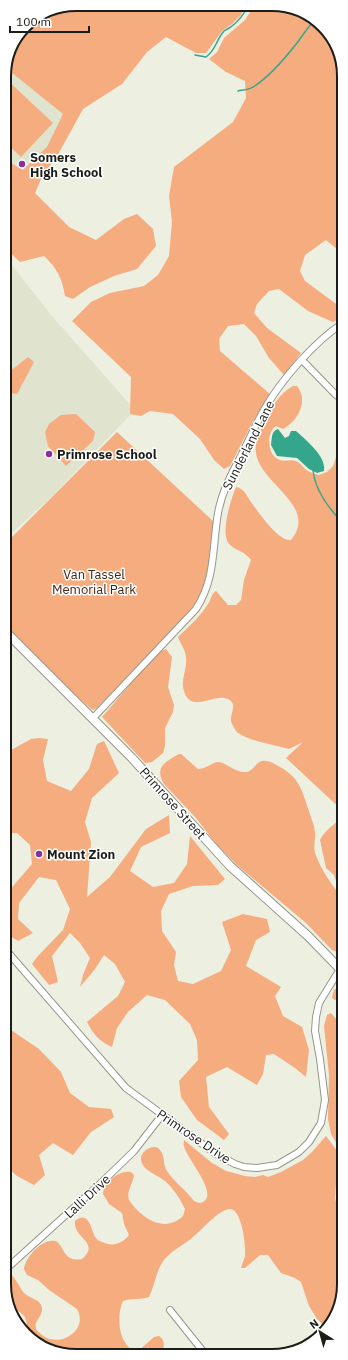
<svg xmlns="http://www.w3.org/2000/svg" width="348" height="1360" font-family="'IBM Plex Sans',sans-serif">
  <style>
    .built { fill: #e0e3ce }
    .green { fill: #f5ac7f }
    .water { fill: #34a68b }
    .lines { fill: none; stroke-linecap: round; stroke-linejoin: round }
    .stream { stroke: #34a68b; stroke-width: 1.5 }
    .minor-casing { stroke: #95978a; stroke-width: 8 }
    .major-casing { stroke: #95978a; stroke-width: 10 }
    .minor { stroke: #fff; stroke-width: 6 }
    .major { stroke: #fff; stroke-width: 8 }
    .poi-dot { fill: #8a309c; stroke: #fff; stroke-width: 1.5 }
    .labels { text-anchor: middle; stroke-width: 3; stroke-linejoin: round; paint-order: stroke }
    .poi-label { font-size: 13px; font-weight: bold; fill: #1c1d18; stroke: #fff; text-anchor: start }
    .street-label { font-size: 13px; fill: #1c1d18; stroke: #fff }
    .park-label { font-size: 13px; fill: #442612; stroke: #fff }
    .rim { fill: none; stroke: #1c1d18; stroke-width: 2 }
  </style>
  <rect width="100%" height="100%" fill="#edefe1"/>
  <g class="built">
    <path d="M10,59L76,121L4,206V72Z"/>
    <path d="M4,255L51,315L135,410L50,498L4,540Z"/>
  </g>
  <g class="green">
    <path d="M76,4L245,6L241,15L232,24L222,31L206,53H196L166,37L147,52L122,84L83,109L55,160L44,172L35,193L69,227L96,240L124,219L137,214L153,229L156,246L137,269L114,276L90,287L73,299L65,296C62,278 57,268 44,256L20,262L4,247V159L23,170L47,147L63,114L6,68L25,25L49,9Z"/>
    <path d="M254,6H290L326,28L343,67V210L337,218L340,231L343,235V254L326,240L305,255L300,271L305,281L343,309L342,317L333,322L308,311L279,289L269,291L257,304L254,313L267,328L301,353L284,375L269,358L256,336L244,324L228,326L219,339L220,351L270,394L252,423L230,466L224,469L214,460L200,439L173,414L150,411L141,416L130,414L131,377L72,321L91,302L110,293L144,286L158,275L169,256L172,222L169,196L174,167L233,122L246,98L245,81L226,72L209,59L217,52L224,38L245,20Z"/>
    <path d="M4,77L53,123L21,157L4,141Z"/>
    <path d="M28,357L34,362L17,394L8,393L4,392V376Z"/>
    <path d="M293,386H297C309,401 298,421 283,429L276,426C265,433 268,457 280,460C285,462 291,459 296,461C301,463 303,468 308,471C311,473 316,474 319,475L327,472L333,466L344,434C344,440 345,448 344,454C341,466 337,481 344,493V812L286,758L303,742L289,749C278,746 245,740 237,732C235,730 232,724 231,721C230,713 238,704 228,699C215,693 195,711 186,696C178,682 188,670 186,657C186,651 180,643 178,637C188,627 200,617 208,604C211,600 211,594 216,591L228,605H236L241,600L244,580L251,560C245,551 236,551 229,544C220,533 231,499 236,487C245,488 248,499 253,505C260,514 279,542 291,540C319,506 260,484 256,453C254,442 261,430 265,421C271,407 280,393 293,386Z"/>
    <path d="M76,414L95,432L93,441L66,466L48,446L45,432L49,424L61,415Z"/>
    <path d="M117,432L214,522L208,579L199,598L187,614L97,708L93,710L90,708L66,686L4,625V545Z"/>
    <path d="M166,649L172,657L168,687L174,705L173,712L165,728V746L163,753L152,762L145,763L102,717L158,652Z"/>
    <path d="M39,738L48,739L43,760L47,781L71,791L89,769L97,744L104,741L119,773L92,798L85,822L91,842L87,897L110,877L146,829L169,815L170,833L141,847L130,871L153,887L174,883L187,864L190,836L225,879L218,885L193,886L169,894L161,911L162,931L176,952L174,965L178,981L193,984L221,971L231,950L222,922L243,914L267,919L270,932L256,940L246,966L281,987L275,996L283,1016L302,1027L309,1050L306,1077L295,1068L274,1054L266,1055L263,1074L257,1085L227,1067L206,1077L209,1107L229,1134L224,1140L197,1120L181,1097L179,1081L198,1060L197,1040L190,1024L165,1000L147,995L128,1012L117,1028L112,1047C98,1040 94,1035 87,1022L118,996L125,982L115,964L104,955L95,969L80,987L83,975L90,958L80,943L70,933L52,956L58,982L49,985L32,964L37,957L63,930L70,909L56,880L39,877L19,903L18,919L33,933L18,941L5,933L4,894L7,893L32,864L30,845L17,833H4V754L31,739Z"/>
    <path d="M179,754H181L198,769C206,769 213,762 218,762C225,762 236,773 246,772C255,771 256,759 266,761C271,761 276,765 280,767C300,778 302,791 309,811C311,818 314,824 315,832C316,838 313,846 315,853C321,870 332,886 344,899L343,907L344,949L337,952L332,950L306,923L237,865L217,845L196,818L164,784C154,767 165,762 179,754Z"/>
    <path d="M344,818V890L338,887L334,875L326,868L320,840C323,833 336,821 344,818Z"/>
    <path d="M344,985V1001L338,999L334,1000L332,997L334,990L340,986Z"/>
    <path d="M331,1013L344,1028V1156L331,1134L328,1119L329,1075L324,1026L327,1015Z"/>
    <path d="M5,1026L39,1049L61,1072L70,1093L89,1107L111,1109L114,1117L91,1132L73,1155L53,1143L39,1155L45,1175L34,1185L17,1176L9,1169L5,1173V1156L11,1141L5,1129Z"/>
    <path d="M326,1136L338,1152L340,1159L341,1174L336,1184L335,1198L337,1206L344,1218V1288L341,1291L327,1328L317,1319L309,1306L301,1282L295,1278L281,1273L268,1255H260L245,1268H241C242,1264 244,1260 245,1256C246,1246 242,1209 230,1209C219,1209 202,1230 193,1237C184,1245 172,1250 164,1260C156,1270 155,1285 149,1297C141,1300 132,1298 123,1301C116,1316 118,1346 137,1352L154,1337L159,1336C166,1340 164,1348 161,1355H62L34,1339L29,1332L25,1317L20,1312L11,1308L5,1293V1279L12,1275C17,1281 20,1288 24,1293C30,1299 41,1299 42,1308C43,1319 27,1324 42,1335C60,1349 89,1330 77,1309L49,1290L38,1280L27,1275L24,1269C25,1258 42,1238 55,1241C64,1243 62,1263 82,1259C101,1242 73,1239 75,1221C90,1209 91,1232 96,1238C97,1240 100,1241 102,1242C112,1247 122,1244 129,1235L124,1224L122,1213L109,1204L103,1194C104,1182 119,1170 131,1172L134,1175C133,1184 126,1191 129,1200C141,1218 164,1234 183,1216L185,1209C180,1199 174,1189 165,1181C158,1175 141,1170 141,1159C140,1152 152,1144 158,1148C166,1154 162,1164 167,1171C174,1182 186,1190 194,1201C197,1202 199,1204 203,1202C219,1193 186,1158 184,1146C183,1144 184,1142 184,1140L212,1163L226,1171L245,1176L255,1177L263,1175L268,1177L281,1172L303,1160L312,1152Z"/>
  </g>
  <path class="water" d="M278,429L285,438L289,436L291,431H296C306,440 327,457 324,471L317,473L309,469L297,458L277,456L271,445C272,439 271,431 278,429Z"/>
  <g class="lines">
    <g class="stream">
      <path d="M195,55L206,57C216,50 216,40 224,31C227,29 230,28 232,26C240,20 244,14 248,6"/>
      <path d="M238,91C243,90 249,90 253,87C268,78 286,57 297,43C303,35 307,28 314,21"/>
      <path d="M313,470C315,491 329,509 344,524"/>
    </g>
    <g class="minor-casing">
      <g id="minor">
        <path d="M302,360L335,394L343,400"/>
        <path d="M93,718L196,609C216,578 212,548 218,513C222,491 232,473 242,454C249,439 256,424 264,410C281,380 314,342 343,323"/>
        <path d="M5,949L126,1088L216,1154L235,1164L244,1167L257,1168L277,1165L299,1152L309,1142L321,1123L325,1100L320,1059L315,1031L316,1017L319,1003L340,969"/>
        <path d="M5,1270L100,1184L134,1151L162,1115"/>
        <path d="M170,1310L206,1355"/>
      </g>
    </g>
    <g class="major-casing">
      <path id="major" d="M4,630L132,758L230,866L308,936L344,973"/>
    </g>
    <use href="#minor" class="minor"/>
    <use href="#major" class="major"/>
  </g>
  <g class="poi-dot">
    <circle cx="22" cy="164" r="4"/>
    <circle cx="49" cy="454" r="4"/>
    <circle cx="39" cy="854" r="4"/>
  </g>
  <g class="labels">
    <g class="poi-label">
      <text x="30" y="162">Somers<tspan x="30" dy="15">High School</tspan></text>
      <text x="57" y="459">Primrose School</text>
      <text x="47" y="859">Mount Zion</text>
    </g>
    <g class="street-label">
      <text transform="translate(248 445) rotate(-63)" y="5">Sunderland Lane</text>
      <text transform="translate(173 803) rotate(48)" y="5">Primrose Street</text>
      <text transform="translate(194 1136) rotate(34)" y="5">Primrose Drive</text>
      <text transform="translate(87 1196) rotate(-43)" y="5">Lalli Drive</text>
    </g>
    <g class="park-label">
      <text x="94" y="579">Van Tassel<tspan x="94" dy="15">Memorial Park</tspan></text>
    </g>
  </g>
  <path d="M0 0H348V1360H0ZM76 11H272A65 65 0 0 1 337 76V1284A65 65 0 0 1 272 1349H76A65 65 0 0 1 11 1284V76A65 65 0 0 1 76 11Z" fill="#fff" fill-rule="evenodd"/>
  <path class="rim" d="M76 11H272A65 65 0 0 1 337 76V1284A65 65 0 0 1 272 1349H76A65 65 0 0 1 11 1284V76A65 65 0 0 1 76 11Z"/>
  <g transform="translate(320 1332) rotate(323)" stroke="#ffffff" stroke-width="3" paint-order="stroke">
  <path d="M0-3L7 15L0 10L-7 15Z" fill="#1c1d18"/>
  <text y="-6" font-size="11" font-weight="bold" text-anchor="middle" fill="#1c1d18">N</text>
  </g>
  <path d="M10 26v6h79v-6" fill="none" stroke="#1c1d18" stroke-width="2"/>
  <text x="16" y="26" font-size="12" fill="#1c1d18" stroke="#ffffff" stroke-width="3" paint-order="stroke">100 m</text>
</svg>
